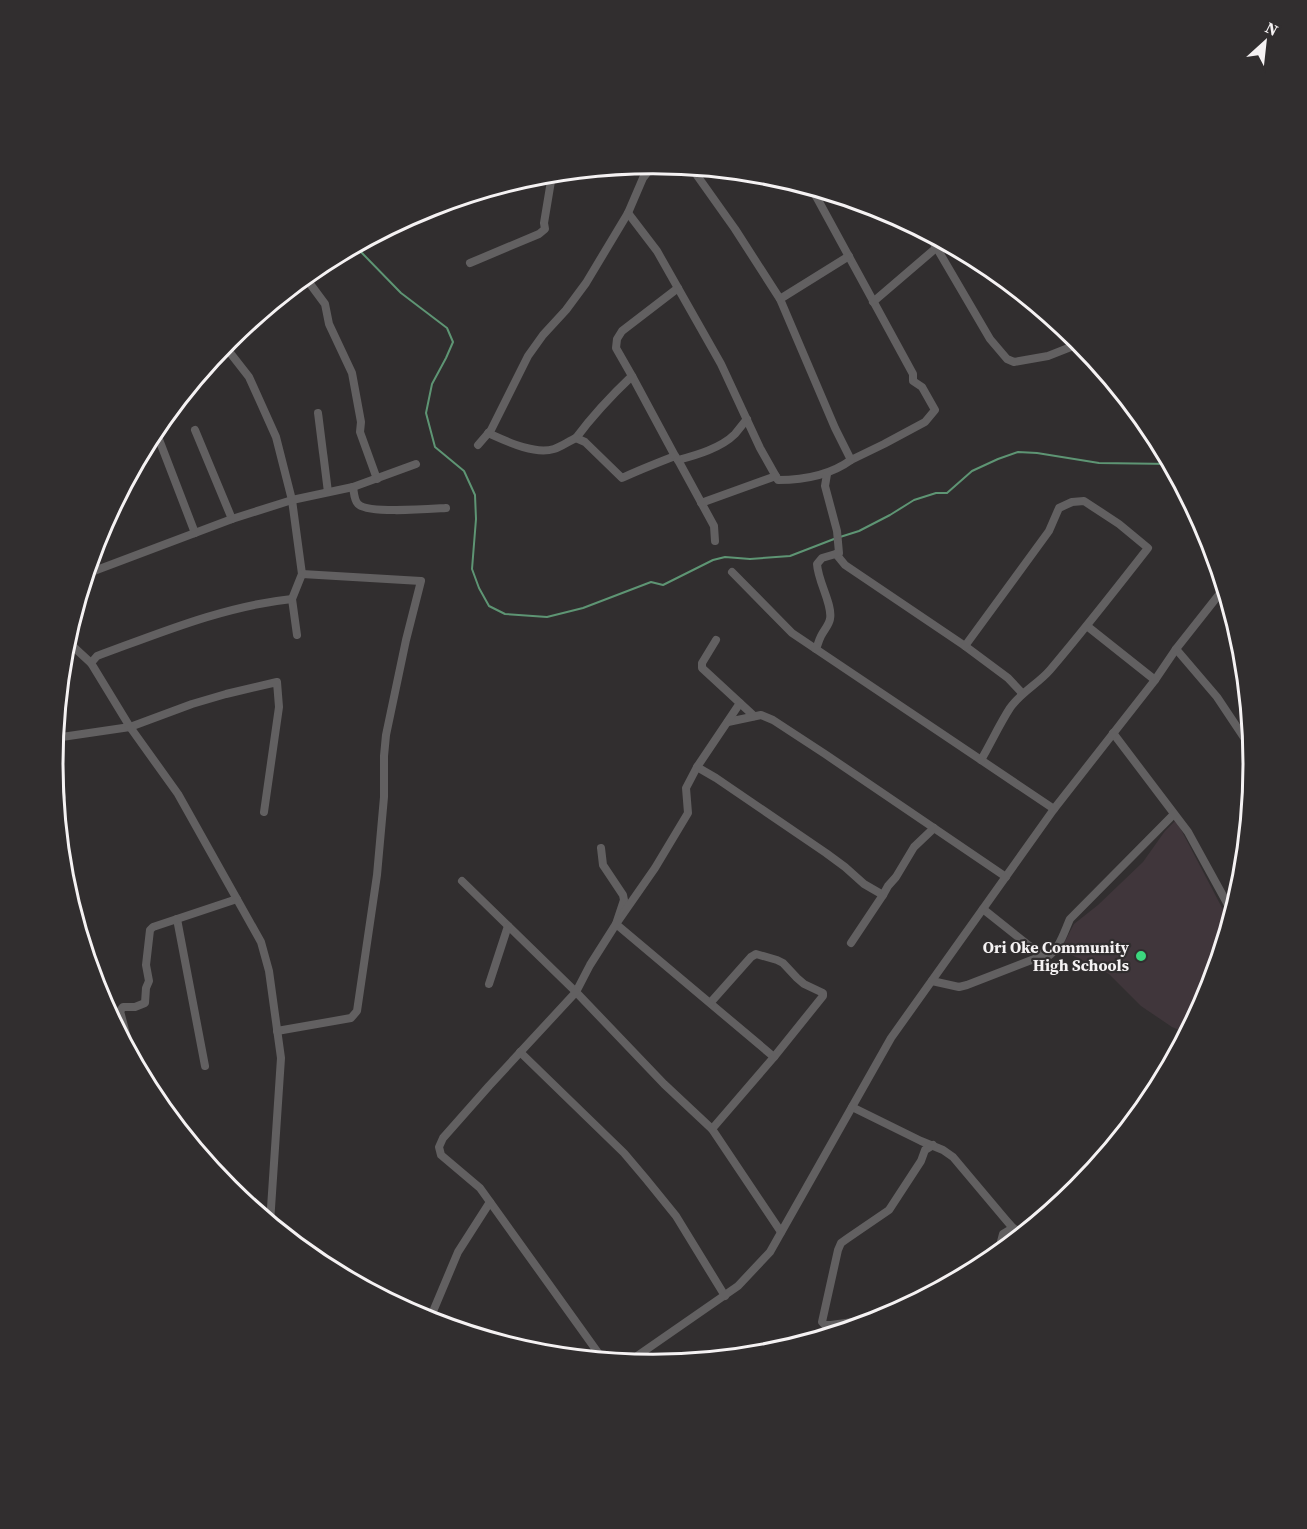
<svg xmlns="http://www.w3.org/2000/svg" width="1307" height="1529" font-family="'Source Serif 4',serif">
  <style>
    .built { fill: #40363b }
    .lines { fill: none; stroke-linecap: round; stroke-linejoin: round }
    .stream { stroke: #5e9574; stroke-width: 2 }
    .minor { stroke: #626061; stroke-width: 8 }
    .poi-dot { fill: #3cd77e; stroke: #312e2f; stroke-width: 2 }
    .labels { text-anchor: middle; stroke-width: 4.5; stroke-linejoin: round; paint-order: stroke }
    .poi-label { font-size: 16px; font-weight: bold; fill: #f5f2f3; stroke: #312e2f; text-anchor: end }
    .rim { fill: none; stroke: #f5f2f3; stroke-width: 3 }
  </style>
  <rect width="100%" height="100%" fill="#312e2f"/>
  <path class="built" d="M1176,820L1230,923L1209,995L1188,1034L1172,1027L1141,1006L1109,974L1066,952L1063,945L1074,924L1098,905L1143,862L1165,831Z"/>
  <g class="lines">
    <g class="stream">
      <path d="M352,247L361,252L401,293L447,328L453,342L446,358L432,384L426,413L435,447L464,471L475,495L476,519L472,569L479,588L489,606L505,614L547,617L583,608L651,582L663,585L713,560L725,557L750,559L790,556L834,539"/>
      <path d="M840,537L859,531L890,515L914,500L936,493H947L972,471L998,459L1018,452L1037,453L1099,463L1171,464"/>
    </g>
    <g class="minor">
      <path d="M811,187L913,374V381L922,387L935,410L925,422L884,444L851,460"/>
      <path d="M628,213L657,251L721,364L760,448L778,480C804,480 829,476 851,460L835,428L780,299L735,229L691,167"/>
      <path d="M928,233L990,339L1007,359L1014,362L1048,356L1081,343"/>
      <path d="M470,263L539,234L545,229L544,223L551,181L550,174"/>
      <path d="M305,277L325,304L329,324L352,373L361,422L360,432L377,479"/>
      <path d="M780,299L849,256"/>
      <path d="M873,302L936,248"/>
      <path d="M224,345L249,377L276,437L292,500L302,574L292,599L297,635"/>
      <path d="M632,376C612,395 593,415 576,438L585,442L622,478C639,470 657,463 675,456L678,460C697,455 721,448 735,434C739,429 743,424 747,419"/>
      <path d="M1137,410L1146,427"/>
      <path d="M318,413L328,492"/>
      <path d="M155,429L195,533"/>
      <path d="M195,430L232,519"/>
      <path d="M488,433C506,441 534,455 554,449C561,447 569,441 576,438"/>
      <path d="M478,445L491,430L528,356L543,335L566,310L586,283L628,213L643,178L654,164"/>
      <path d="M675,456L632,376L616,348L617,339L622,331L678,288"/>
      <path d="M678,460L714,526L715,541"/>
      <path d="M353,487C354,492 354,500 358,504C368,514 429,509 446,508"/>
      <path d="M701,503L776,476"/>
      <path d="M836,554L845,565L965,646L1008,678L1022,693"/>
      <path d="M732,572L792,633L1054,809"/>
      <path d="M86,574L232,519L292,500L353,487L416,464"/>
      <path d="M1087,626L1155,680"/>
      <path d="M66,640L91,663"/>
      <path d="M716,640L702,663V668L754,716"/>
      <path d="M965,646L1049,531L1059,508L1072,502L1084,501L1119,524L1148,548C1116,589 1084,630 1050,670C1038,684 1021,692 1010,708C999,725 991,743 981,760"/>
      <path d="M816,649C818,644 819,640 821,636C824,630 829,625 830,619C833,605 818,582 817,564L822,558L839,553L837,531L825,486L827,474"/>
      <path d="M1176,649L1217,697L1253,751"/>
      <path d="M728,722L761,715L773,720L825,754L1006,877"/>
      <path d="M1113,733L1188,832L1227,903L1232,917"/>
      <path d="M55,738L130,727L192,704L226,694L277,682L279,707L264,812"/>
      <path d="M697,767L716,778L826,853L845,867L864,884L883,895"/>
      <path d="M56,803L61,800L62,797L57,738"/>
      <path d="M601,848L603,865L623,895L624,900L616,924L774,1057"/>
      <path d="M462,881L576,992L664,1084L712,1129L781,1232"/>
      <path d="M983,909L1042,956L1047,957C1059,950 1064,932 1070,919L1174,814"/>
      <path d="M177,919L205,1066"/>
      <path d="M851,943L883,895L888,886L896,877L914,847L934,828"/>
      <path d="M932,981L959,987L967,985L1042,956"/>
      <path d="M489,984L508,926"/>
      <path d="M711,1002L751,957L756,954L777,960L783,963L797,978L804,984L823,993V996L774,1057L712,1129"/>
      <path d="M277,1031L351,1018L357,1011L377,875L384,797V756L386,735L406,640L421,581L302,574"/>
      <path d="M520,1052L624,1153L646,1179L676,1216L725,1296"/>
      <path d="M132,1057L120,1011L123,1007H135L145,1003L146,988L149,981L146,965L150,930L153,927L237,899"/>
      <path d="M852,1107L921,1141L943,1150L953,1157L1006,1220L1013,1228L1024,1234"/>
      <path d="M270,1223L281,1058L269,971L261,942L178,794L130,727L91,663L97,656C160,633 224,606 292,599"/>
      <path d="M997,1257L1003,1234L1013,1228"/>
      <path d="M889,1317L831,1325H825L822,1322L838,1250L841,1243L848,1238L889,1210L921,1161L925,1150L933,1145"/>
      <path d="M429,1321L458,1252L490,1202"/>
      <path d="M604,1361L480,1188L441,1155L439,1147L443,1138L489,1086L576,992L590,965L616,924L655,868L688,813L686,788L697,767L740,703"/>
      <path d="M627,1363L738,1286L770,1252L891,1038L1054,809L1155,680L1176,649L1225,587"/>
    </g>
  </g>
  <circle class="poi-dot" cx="1141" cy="956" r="6"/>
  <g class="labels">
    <g class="poi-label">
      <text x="1129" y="953">Ori Oke Community<tspan x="1129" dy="18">High Schools</tspan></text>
    </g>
  </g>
  <path d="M0 0H1307V1529H0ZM63 764a590 590 0 1 1 1180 0a590 590 0 1 1-1180 0Z" fill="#312e2f" fill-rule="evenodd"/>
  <path class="rim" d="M63 764a590 590 0 1 1 1180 0a590 590 0 1 1-1180 0Z"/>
  <g transform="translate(1265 42) rotate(27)" stroke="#312e2f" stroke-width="4.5" paint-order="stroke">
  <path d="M0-4.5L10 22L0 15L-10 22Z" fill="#f5f2f3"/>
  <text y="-9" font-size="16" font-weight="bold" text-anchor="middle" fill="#f5f2f3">N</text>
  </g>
</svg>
